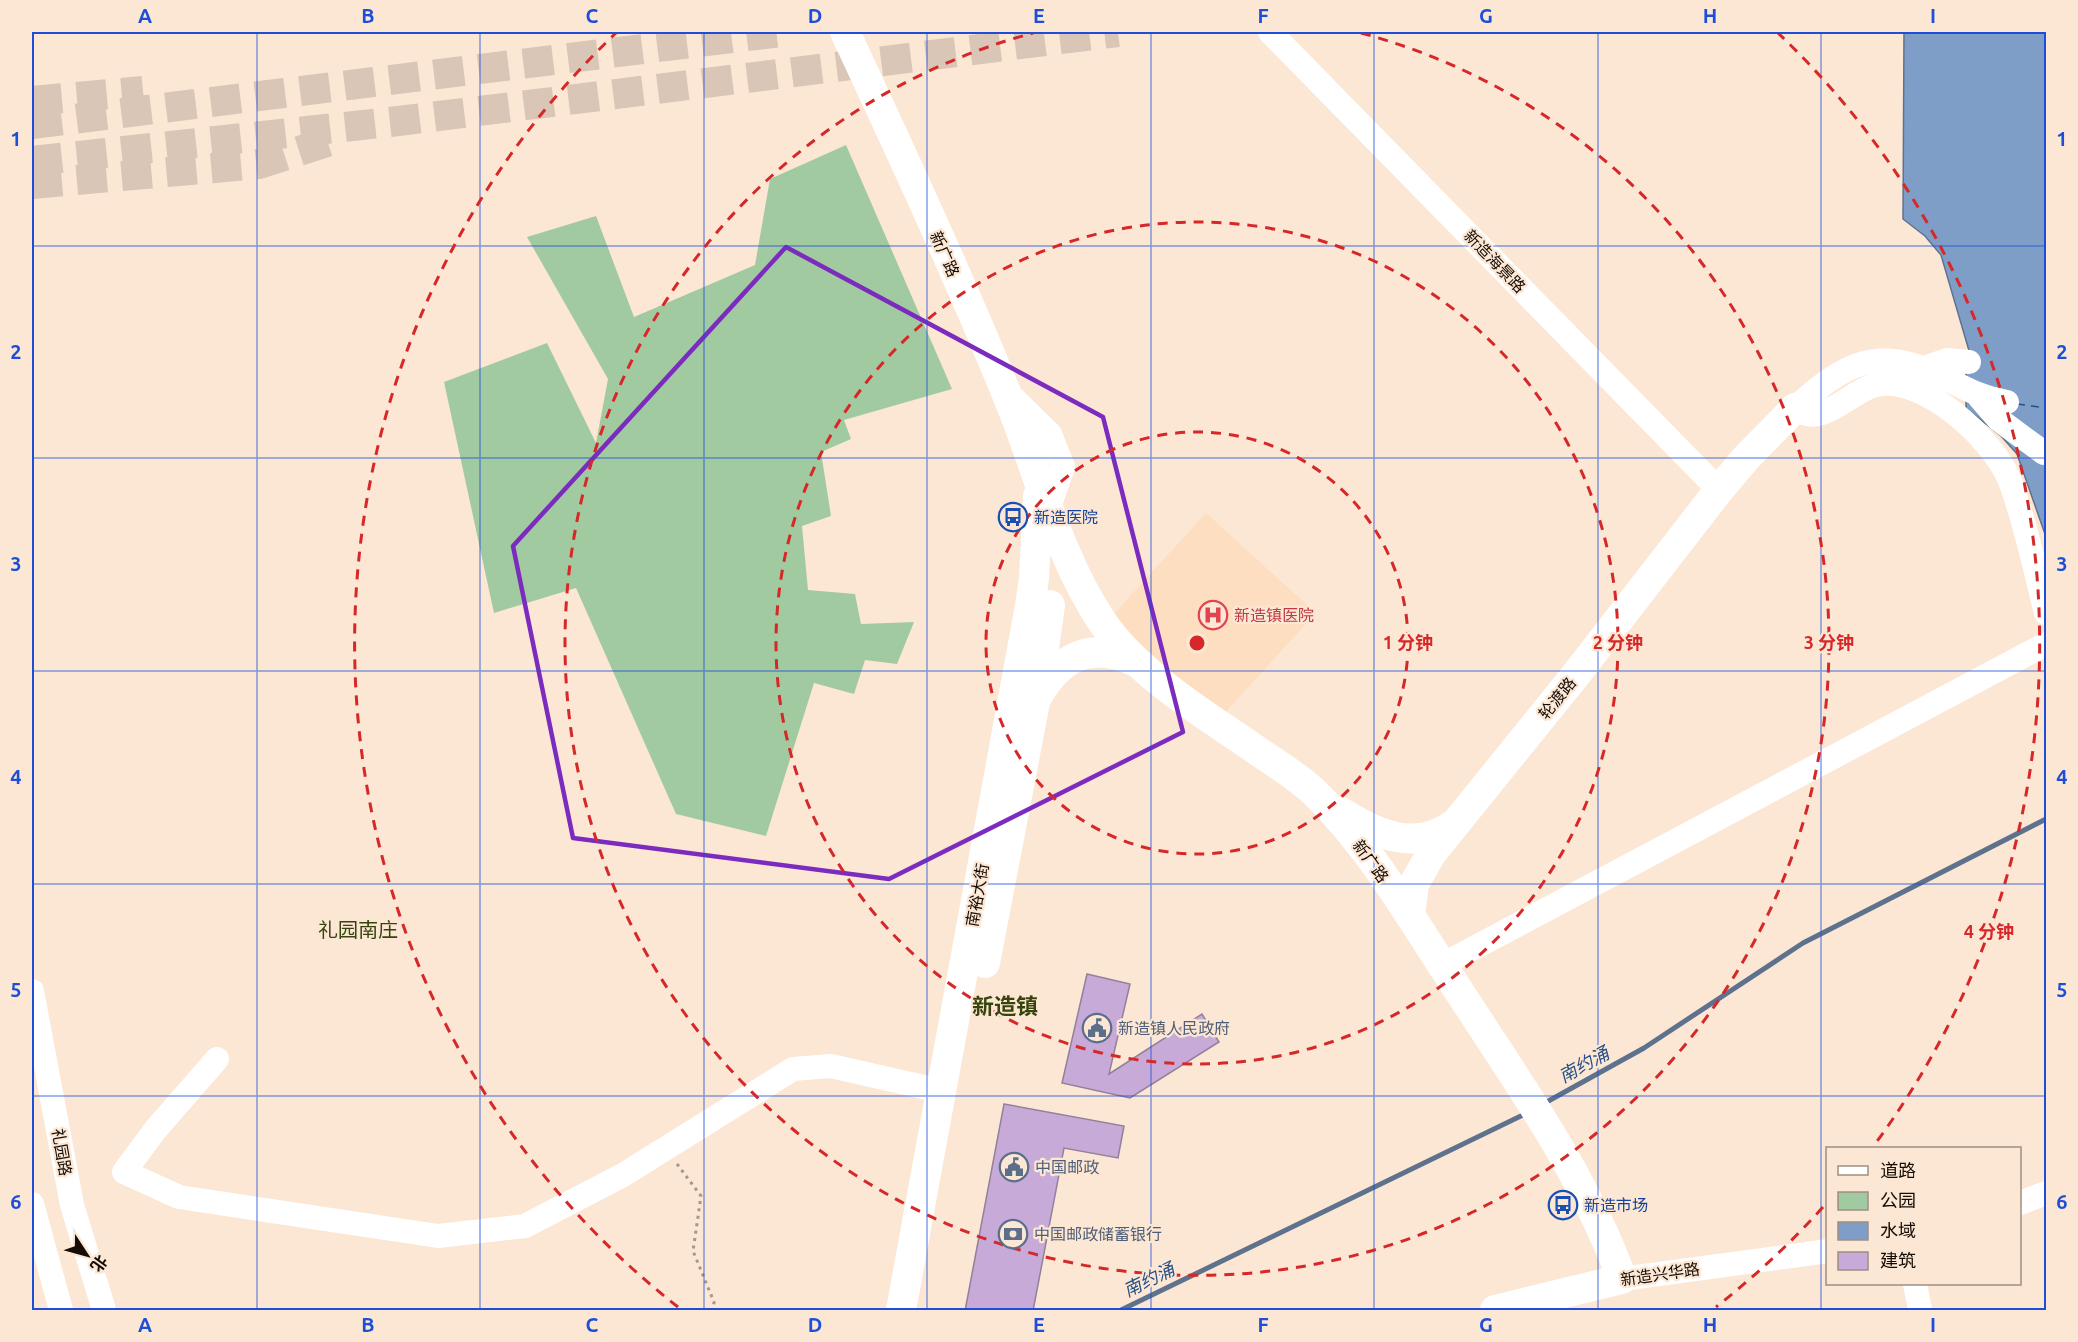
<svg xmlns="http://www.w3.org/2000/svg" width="2078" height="1342" font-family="Ubuntu,'Noto Sans SC',sans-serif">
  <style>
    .built { fill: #fddec1 }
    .green { fill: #a2caa1 }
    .water { fill: #7e9ec8; stroke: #5e728e; stroke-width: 1.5 }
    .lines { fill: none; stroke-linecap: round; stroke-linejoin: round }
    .stream { stroke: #5e728e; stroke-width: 5 }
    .ferry { stroke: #255086; stroke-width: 1.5; stroke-dasharray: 8 6; stroke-linecap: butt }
    .building { fill: #c7aad8; stroke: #91819a; stroke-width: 1.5 }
    .major-tunnel { stroke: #d9c6b6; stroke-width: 30; stroke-dasharray: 30 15; stroke-linecap: butt }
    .path { stroke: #a79789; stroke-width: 3; stroke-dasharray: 3 4.5; stroke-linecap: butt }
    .minor { stroke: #fff; stroke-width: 24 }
    .major { stroke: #fff; stroke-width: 30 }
    .marked { fill: none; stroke: #7b2cbf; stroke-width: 4.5; stroke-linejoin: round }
    .grid { fill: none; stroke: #1d4ed8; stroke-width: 1.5; stroke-opacity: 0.55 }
    .ring { fill: none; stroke: #d62828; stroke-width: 3; stroke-dasharray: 10 8 }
    .labels { text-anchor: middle; stroke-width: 4.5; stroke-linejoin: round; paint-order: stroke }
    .street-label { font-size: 16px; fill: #140c05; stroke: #fce7d5 }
    .transit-label { font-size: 16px; fill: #164399; stroke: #fce7d5; text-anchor: start }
    .health-label { font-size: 16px; fill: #be3a42; stroke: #fce7d5; text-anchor: start }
    .service-label { font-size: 16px; fill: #4e5e75; stroke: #fce7d5; text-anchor: start }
    .water-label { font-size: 18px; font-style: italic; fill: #255086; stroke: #fce7d5 }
    .quarter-label { font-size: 20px; fill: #37450d; stroke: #fce7d5 }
    .district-label { font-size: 22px; font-weight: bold; fill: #37450d; stroke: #fce7d5 }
    .centre { fill: #d62828; stroke: #fce7d5; stroke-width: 3 }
    .ring-label { font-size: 18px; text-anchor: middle; font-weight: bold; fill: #d62828; stroke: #fce7d5; stroke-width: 4.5; stroke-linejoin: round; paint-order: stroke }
    .neatline { fill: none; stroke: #1d4ed8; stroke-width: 2 }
    .grid-label { font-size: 20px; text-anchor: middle; font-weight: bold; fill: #1d4ed8 }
  </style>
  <rect width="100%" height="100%" fill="#fce7d5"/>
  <path class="built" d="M1206,513L1316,613L1221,717L1111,617Z"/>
  <path class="green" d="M846,145L952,389L844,420L851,439L821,452L831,516L802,526L808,590L855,594L861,624L914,622L897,664L865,660L854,694L814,683L766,836L676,814L576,588L494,613L444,382L547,343L596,443L608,379L527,237L596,216L634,317L755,265L770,179Z"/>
  <path class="water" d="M1904,32H2046V537L2017,454L2001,436L1966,408V372L1970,354L1941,255L1925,236L1903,219Z"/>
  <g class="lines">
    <g class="stream">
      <path d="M1543,1104L1644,1048L1803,943L2046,819"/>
      <path d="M1121,1310L1527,1113"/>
    </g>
    <path class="ferry" d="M2017,404L2046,408"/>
  </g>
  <g class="building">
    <path d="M1087,974L1130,984L1109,1074L1202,1014L1219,1042L1130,1098L1062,1083Z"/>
    <path d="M1004,1104L1124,1126L1118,1158L1064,1148L1033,1311H965Z"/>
  </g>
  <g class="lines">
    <g class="major-tunnel">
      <path d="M32,101L143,91"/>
      <path d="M32,124L781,32"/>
      <path d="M32,161L390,122L1118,32"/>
      <path d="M32,184L259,164L330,141"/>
    </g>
    <path class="path" d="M677,1164L701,1196L693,1251L714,1302L713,1310"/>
    <g class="minor">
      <path d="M1270,32L1719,490"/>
      <path d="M1924,368L1947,360L1969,362"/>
      <path d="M1007,392L1050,434L1063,467L1049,507"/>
      <path d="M1979,397L1998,419L2044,453"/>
      <path d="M2007,402C1976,396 1967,389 1939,375C1876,344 1843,365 1795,408C1819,429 1848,394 1872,386C1920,370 1994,440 2010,481C2026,524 2035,570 2046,613"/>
      <path d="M1442,965L2046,644"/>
      <path d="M32,991L72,1205L104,1310"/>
      <path d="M217,1059L156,1129L124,1172L179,1197L438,1236L525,1226L623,1175L793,1069L831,1066L941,1091"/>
      <path d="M2020,1203L2046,1193"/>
      <path d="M32,1204L61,1310"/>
      <path d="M1622,1279L1828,1251"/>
      <path d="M1915,1284L1920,1310"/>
    </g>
    <g class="major">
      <path d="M845,32C902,154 959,277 1010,402C1040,476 1058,557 1103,623C1141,678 1211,718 1265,756C1282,767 1299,778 1314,792C1369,845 1409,915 1451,979C1513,1075 1583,1171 1622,1279L1495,1310"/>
      <path d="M1037,697C1061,655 1092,641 1136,662"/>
      <path d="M1341,812C1377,835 1416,852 1454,824"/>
      <path d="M1410,916L1414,884L1431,854L1578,672L1719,490L1746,458L1795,408"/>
      <path d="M985,963L1040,676L1050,605"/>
      <path d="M901,1310L1030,606L1034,578L1038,496"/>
    </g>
  </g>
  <path class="marked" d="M786,247L1103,417L1183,732L889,879L573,838L513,546Z"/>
  <path class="grid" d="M257,32V1310M480,32V1310M704,32V1310M927,32V1310M1151,32V1310M1374,32V1310M1598,32V1310M1821,32V1310M32,246H2046M32,458H2046M32,671H2046M32,884H2046M32,1096H2046"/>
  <g class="ring">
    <circle cx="1197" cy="643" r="211"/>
    <circle cx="1197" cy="643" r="421"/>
    <path d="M1361 33A632 632 0 1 1 1033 33"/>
    <path d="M1823 1207A843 843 0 0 1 1716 1307M678 1307A843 843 0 0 1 617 32M1777 32A843 843 0 0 1 1875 1144"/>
  </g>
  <defs>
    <g id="bus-ring" transform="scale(1.5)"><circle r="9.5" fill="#fce7d5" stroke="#1a4fb4" stroke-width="1.5"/><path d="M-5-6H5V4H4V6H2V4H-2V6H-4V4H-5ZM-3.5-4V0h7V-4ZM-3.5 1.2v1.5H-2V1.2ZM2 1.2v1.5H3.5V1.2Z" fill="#1a4fb4"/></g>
    <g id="hospital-ring" transform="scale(1.5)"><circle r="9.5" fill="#fce7d5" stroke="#e0444e" stroke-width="1.5"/><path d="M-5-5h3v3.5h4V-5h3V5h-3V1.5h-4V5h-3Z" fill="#e0444e"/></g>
    <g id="civic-ring" transform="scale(1.5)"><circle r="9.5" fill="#fce7d5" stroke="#5c6f8a" stroke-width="1.5"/><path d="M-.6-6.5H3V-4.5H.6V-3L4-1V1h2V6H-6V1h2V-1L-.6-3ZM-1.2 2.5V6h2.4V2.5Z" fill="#5c6f8a"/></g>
    <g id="bank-ring" transform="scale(1.5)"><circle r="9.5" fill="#fce7d5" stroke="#5c6f8a" stroke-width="1.5"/><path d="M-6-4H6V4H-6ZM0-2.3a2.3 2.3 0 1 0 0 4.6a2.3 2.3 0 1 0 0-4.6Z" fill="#5c6f8a"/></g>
  </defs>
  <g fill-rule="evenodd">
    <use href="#bus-ring" x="1013" y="517"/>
    <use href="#hospital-ring" x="1213" y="615"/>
    <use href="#civic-ring" x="1097" y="1028"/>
    <use href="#civic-ring" x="1014" y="1167"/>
    <use href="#bus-ring" x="1563" y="1205"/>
    <use href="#bank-ring" x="1013" y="1234"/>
  </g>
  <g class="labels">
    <g class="street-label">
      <text transform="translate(945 254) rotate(66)" y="6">新广路</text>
      <text transform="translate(1495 261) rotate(46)" y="6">新造海景路</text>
      <text transform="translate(1557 698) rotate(-51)" y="6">轮渡路</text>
      <text transform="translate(1371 861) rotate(54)" y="6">新广路</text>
      <text transform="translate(977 895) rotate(-80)" y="6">南裕大街</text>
      <text transform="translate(62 1152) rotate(80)" y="6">礼园路</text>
      <text transform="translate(1660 1274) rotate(-8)" y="6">新造兴华路</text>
    </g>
    <g class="transit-label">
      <text x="1034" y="523">新造医院</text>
      <text x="1584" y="1211">新造市场</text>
    </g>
    <g class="health-label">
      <text x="1234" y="621">新造镇医院</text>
    </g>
    <g class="service-label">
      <text x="1118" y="1034">新造镇人民政府</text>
      <text x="1035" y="1173">中国邮政</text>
      <text x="1034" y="1240">中国邮政储蓄银行</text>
    </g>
    <g class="water-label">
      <text transform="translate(1584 1065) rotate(-29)" y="6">南约涌</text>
      <text transform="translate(1149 1280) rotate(-26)" y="6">南约涌</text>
    </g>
    <g class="quarter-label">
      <text x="358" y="937">礼园南庄</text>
    </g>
    <g class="district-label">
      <text x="1005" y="1014">新造镇</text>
    </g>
  </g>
  <circle cx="1197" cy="643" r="9" class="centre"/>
  <g class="ring-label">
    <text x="1408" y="649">1 分钟</text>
    <text x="1618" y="649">2 分钟</text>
    <text x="1829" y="649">3 分钟</text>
    <text x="1989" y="938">4 分钟</text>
  </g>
  <rect width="2078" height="1342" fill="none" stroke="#fce7d5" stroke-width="66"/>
  <rect x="1826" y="1147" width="195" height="138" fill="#fce7d5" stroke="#9f8f82" stroke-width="1.5"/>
  <rect x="1838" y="1166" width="30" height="9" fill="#ffffff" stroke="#9f8f82" stroke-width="1.5"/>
  <text x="1880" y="1177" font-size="18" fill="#140c05">道路</text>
  <rect x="1838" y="1192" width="30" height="18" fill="#a2caa1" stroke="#9f8f82" stroke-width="1.5"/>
  <text x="1880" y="1207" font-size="18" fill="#140c05">公园</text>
  <rect x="1838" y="1222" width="30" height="18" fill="#7e9ec8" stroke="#9f8f82" stroke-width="1.5"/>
  <text x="1880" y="1237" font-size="18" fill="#140c05">水域</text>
  <rect x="1838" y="1252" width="30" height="18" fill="#c7aad8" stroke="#9f8f82" stroke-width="1.5"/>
  <text x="1880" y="1267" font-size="18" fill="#140c05">建筑</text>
  <g transform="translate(87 1255) rotate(126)" stroke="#fce7d5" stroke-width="4.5" paint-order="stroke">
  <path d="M0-4.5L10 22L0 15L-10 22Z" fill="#140c05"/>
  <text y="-9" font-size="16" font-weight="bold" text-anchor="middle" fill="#140c05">北</text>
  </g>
  <rect x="33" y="33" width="2012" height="1276" class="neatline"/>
  <g class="grid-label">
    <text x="145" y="23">A</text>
    <text x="368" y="23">B</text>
    <text x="592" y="23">C</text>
    <text x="815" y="23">D</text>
    <text x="1039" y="23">E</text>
    <text x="1263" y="23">F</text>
    <text x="1486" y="23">G</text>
    <text x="1710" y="23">H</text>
    <text x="1933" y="23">I</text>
    <text x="16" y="146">1</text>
    <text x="2062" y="146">1</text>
    <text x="16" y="359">2</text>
    <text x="2062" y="359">2</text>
    <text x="16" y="571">3</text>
    <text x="2062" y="571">3</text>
    <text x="16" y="784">4</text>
    <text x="2062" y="784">4</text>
    <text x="16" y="997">5</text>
    <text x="2062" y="997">5</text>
    <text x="16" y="1209">6</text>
    <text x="2062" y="1209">6</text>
    <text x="145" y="1332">A</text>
    <text x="368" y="1332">B</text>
    <text x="592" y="1332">C</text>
    <text x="815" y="1332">D</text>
    <text x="1039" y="1332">E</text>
    <text x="1263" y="1332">F</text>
    <text x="1486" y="1332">G</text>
    <text x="1710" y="1332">H</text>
    <text x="1933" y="1332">I</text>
  </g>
</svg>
